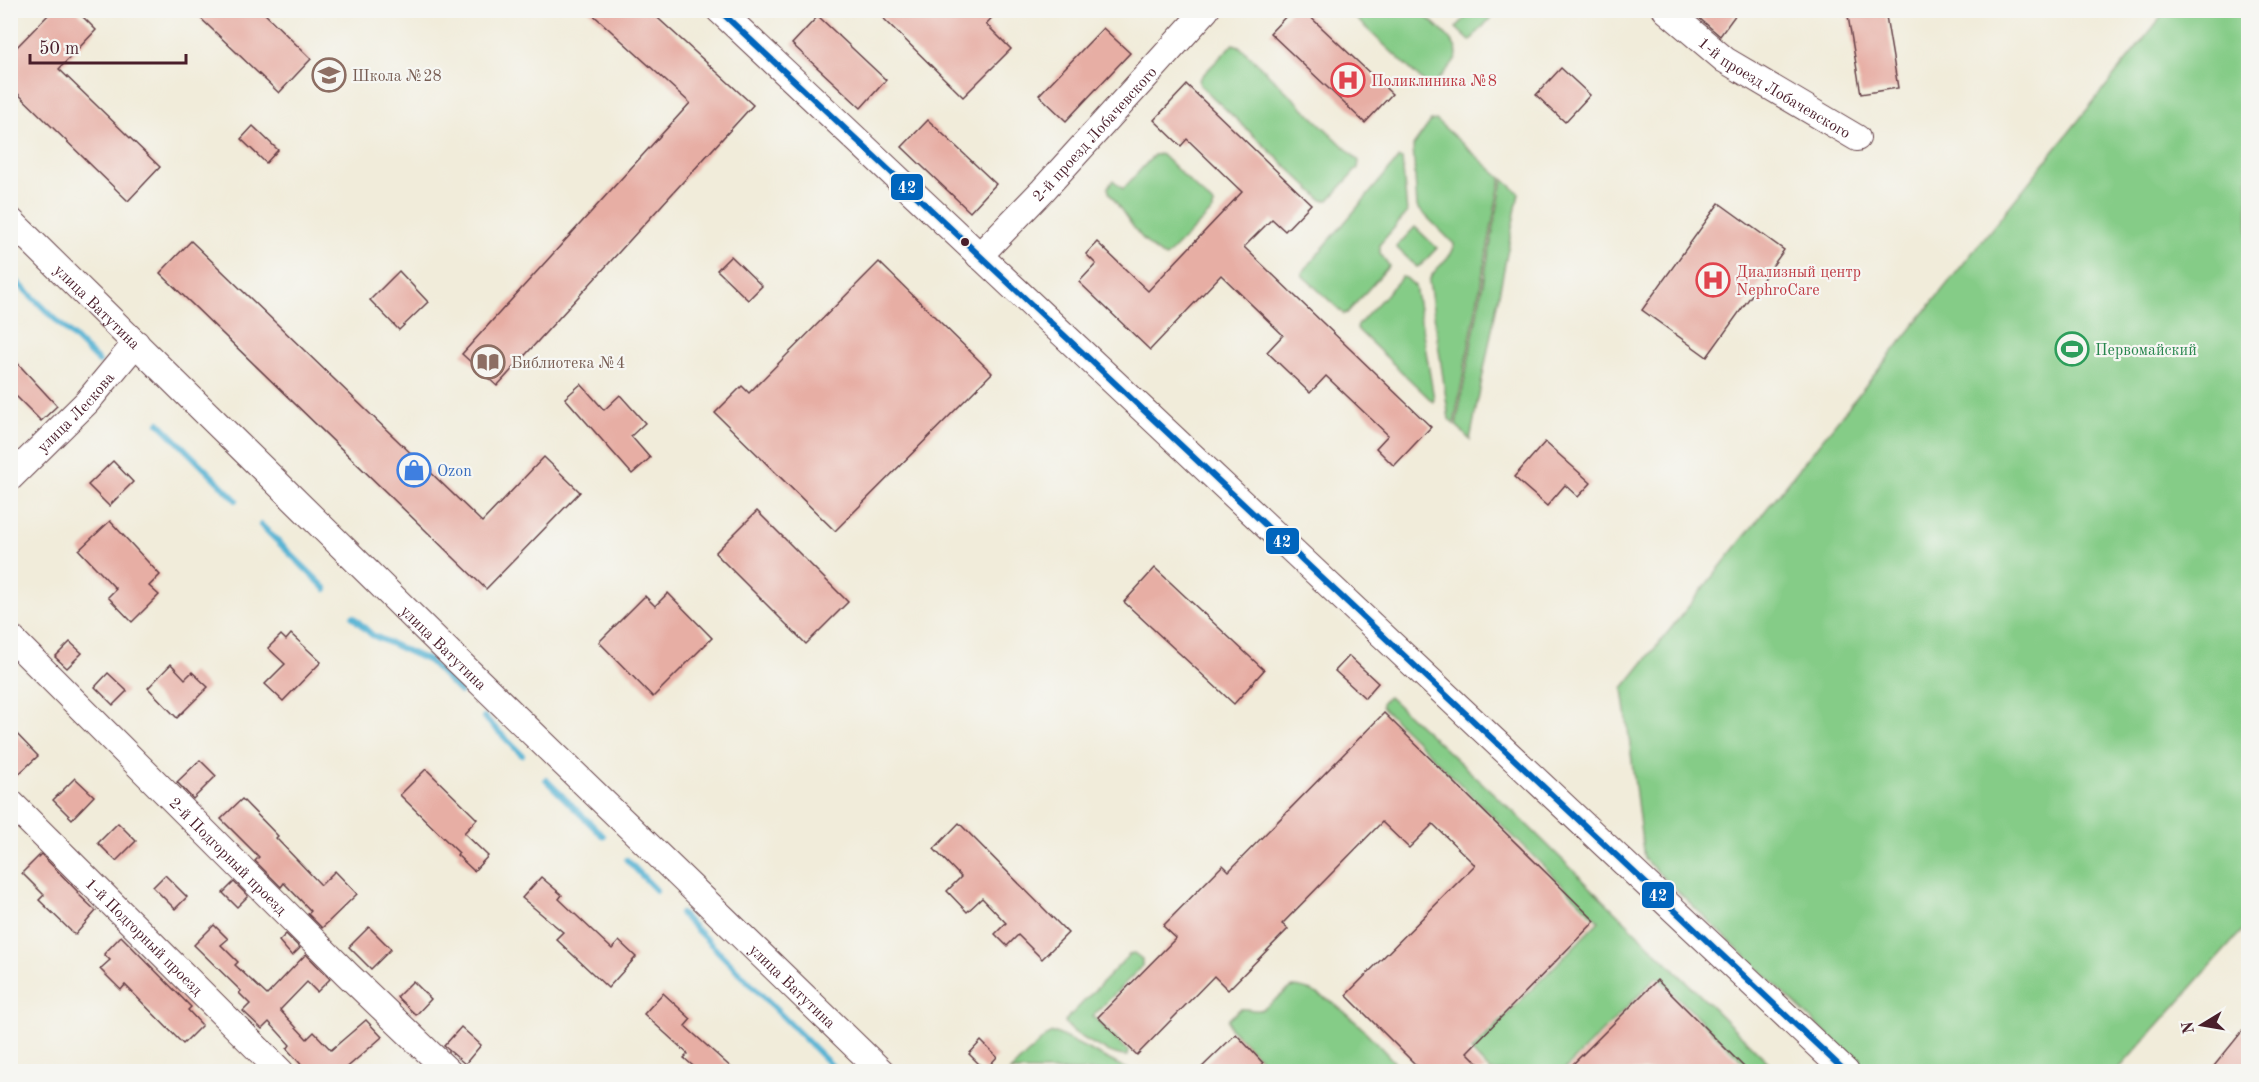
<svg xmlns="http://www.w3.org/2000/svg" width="2259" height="1082" font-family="'Old Standard TT',serif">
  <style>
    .green { fill: #85cc87; stroke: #687659; stroke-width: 1.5 }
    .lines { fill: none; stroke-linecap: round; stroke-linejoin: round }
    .stream { stroke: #55b2d3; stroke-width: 6 }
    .building { fill: #e7aea4 }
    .minor-casing { stroke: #633e45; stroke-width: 28 }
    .minor { stroke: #fff; stroke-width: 26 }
    .bus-1-casing { stroke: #f6f6f2; stroke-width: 10 }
    .bus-1 { stroke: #0065bd; stroke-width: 6 }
    .bus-dot { fill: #4a1f2b; stroke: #f6f6f2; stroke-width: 2 }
    .labels { text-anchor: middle; stroke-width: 4.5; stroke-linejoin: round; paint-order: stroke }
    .education-label { font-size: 16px; fill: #785e54; stroke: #f6f6f2; text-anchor: start }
    .health-label { font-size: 16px; fill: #be3a42; stroke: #f6f6f2; text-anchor: start }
    .street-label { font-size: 16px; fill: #4a1f2b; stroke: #f6f6f2 }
    .leisure-label { font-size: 16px; fill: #27864d; stroke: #f6f6f2; text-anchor: start }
    .shop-label { font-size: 16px; fill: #366cbe; stroke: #f6f6f2; text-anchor: start }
    .line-badge { stroke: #f6f6f2; stroke-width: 2 }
    .badge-label { font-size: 16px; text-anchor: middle; font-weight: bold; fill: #fff }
  </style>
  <rect width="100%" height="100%" fill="#f6f6f2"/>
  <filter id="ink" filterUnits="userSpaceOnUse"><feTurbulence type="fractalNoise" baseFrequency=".0167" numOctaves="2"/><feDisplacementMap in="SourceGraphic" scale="12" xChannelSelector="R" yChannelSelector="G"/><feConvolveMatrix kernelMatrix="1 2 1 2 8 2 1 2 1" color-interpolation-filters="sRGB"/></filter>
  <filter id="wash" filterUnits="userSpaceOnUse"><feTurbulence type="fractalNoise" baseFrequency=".008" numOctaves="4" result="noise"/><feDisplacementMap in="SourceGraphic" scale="24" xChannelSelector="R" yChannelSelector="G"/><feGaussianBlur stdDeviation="1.35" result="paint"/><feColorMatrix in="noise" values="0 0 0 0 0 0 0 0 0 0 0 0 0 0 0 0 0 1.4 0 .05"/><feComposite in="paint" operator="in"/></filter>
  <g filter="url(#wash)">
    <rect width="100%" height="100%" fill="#f1ecda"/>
    <g class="green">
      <path d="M2167,10L2248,11V924L2117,1071H1865L1644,859L1623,688Z"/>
      <path d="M1348,11H1419C1429,20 1463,44 1456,58C1451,67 1441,76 1434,84L1427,85Z"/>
      <path d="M1471,11H1497L1470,41L1456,28Z"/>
      <path d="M1233,44L1239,46L1359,161L1358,168L1329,200H1322L1200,85L1199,80L1201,77Z"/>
      <path d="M1436,120L1501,178L1454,424L1449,419L1429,281C1433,267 1454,259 1454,244L1417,207L1413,146L1431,121Z"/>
      <path d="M1161,154L1213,204V210L1166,257C1145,249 1122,211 1109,192L1108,187L1113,180L1123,189L1154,155Z"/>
      <path d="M1399,158L1402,159L1407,213L1380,244V253L1389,266L1347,313L1344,314L1303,276L1302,273Z"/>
      <path d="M1503,179L1519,193L1470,440L1456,425Z"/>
      <path d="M1415,227L1437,248L1421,265L1417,267L1396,247Z"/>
      <path d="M1402,277L1406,278L1415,286L1434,399L1433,402L1357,329L1358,325Z"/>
      <path d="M1389,697L1519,817L1769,1063L1770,1067L1766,1071H1752L1657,977L1563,1071H1490L1471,1051L1599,921L1382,707V702Z"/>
      <path d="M1134,953L1142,959V966L1093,1016L1128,1051L1127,1056C1114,1057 1068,1033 1065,1021L1129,955Z"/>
      <path d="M1293,987C1334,989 1376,1044 1403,1071H1269L1271,1069L1230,1028L1228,1020L1240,1009C1247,1008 1253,1011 1260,1010C1267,1009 1283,992 1293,987Z"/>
      <path d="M1052,1033H1056L1131,1071H1010L1046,1036Z"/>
    </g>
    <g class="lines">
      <g class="stream">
        <path d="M10,275L99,362"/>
        <path d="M159,423L236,500"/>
        <path d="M261,525L326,589"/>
        <path d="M353,617L372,635L429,661L460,692"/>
        <path d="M484,717L522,755"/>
        <path d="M546,780L603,836"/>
        <path d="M627,860L656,890"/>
        <path d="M681,914L832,1066"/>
      </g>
    </g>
    <g id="blocks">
      <g class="building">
        <path d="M53,10H76L96,30L59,69L160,167L128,201L10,86V54Z"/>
        <path d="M192,10H261L311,59L279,93Z"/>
        <path d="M588,10H649L753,105L497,386L462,354L690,103Z"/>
        <path d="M875,10H999L986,24L1011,49L963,97Z"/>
        <path d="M1292,10H1303L1392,94L1365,123L1270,33Z"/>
        <path d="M1690,10H1739L1720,36Z"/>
        <path d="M1847,10H1885L1898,88L1861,94Z"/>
        <path d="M818,16L886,80L861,108L792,44Z"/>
        <path d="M1103,28L1130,53L1066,121L1039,95Z"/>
        <path d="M1561,68L1590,95L1565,122L1536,95Z"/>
        <path d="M1187,85L1311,204L1285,231L1272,219L1244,247L1431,427L1394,466L1376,448L1388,435L1326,376L1310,393L1267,352L1283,335L1221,275L1150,350L1079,282L1096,264L1086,254L1097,242L1148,291L1242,192L1187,139L1181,146L1154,120Z"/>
        <path d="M928,120L996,184L970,212L902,147Z"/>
        <path d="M253,126L278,150L266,163L241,139Z"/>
        <path d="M1719,203L1784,250L1707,357L1642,310Z"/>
        <path d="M191,241L482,522L544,457L580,492L486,589L160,273Z"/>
        <path d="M731,256L762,286L748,300L717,270Z"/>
        <path d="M879,262L992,373L835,531L715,413L742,386L749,393Z"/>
        <path d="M399,271L428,302L399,330L370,300Z"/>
        <path d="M10,355L57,406L41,421L10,390Z"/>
        <path d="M581,384L604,410L620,395L645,423L631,436L650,458L632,474L565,398Z"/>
        <path d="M1545,442L1591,483L1578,497L1565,485L1547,506L1514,477Z"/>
        <path d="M113,461L133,482L109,506L88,485Z"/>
        <path d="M757,511L848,602L806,644L715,553Z"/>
        <path d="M110,521L160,575L149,586L159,595L132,622L108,597L116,589L79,550Z"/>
        <path d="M1155,568L1264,670L1234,704L1124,602Z"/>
        <path d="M668,593L712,638L653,697L599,642L645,596L655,606Z"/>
        <path d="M291,634L321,662L283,701L265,684L285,664L268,648L281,635L286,640Z"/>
        <path d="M70,642L82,653L67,668L55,657Z"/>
        <path d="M1349,656L1378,683L1365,698L1335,671Z"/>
        <path d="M171,664L185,679L192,672L208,687L177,718L148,688Z"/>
        <path d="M108,673L127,691L113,705L95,687Z"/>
        <path d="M1384,713L1595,921L1467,1052L1486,1071H1422L1346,995L1475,865L1433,824L1409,848L1382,822L1282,924L1288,929L1228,990L1214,976L1137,1055L1098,1017L1176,938L1163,926L1223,865L1229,871Z"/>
        <path d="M10,727L38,756L10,782Z"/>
        <path d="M200,760L216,776L193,799L177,782Z"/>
        <path d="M426,769L477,819L464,833L488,856L474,871L457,855L459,853L400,795Z"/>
        <path d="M75,778L94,796L72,819L53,800Z"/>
        <path d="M242,799L278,836L276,838L321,885L335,871L357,894L322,928L308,914L311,911L284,883L281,887L255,861L259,857L221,819Z"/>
        <path d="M118,823L136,841L116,861L98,843Z"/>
        <path d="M959,823L1068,933L1042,959L1018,935L1007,946L995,934L1006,923L982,898L967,912L947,891L961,877L934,849Z"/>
        <path d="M41,854L78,892L77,893L96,911L75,935L39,900L44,895L22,873Z"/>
        <path d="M165,875L187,897L175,909L153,887Z"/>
        <path d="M541,877L562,895L559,899L612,949L619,941L636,957L608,988L556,939L563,932L522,898Z"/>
        <path d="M234,882L248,896L237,907L223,893Z"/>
        <path d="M214,925L228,939L221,945L238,962L235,965L267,995L306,954L330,979L317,992L307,982L280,1010L307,1039L314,1032L331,1050L366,1020L382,1037L343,1071H307L287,1049L290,1045L269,1022L262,1029L243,1011L250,1004L239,993L241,991L194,945Z"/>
        <path d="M369,927L391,949L371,969L349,947Z"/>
        <path d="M286,934L300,948L292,956L279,941Z"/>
        <path d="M121,936L191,1007L188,1010L202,1025L183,1044L125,985L121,990L100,969L110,960L104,954Z"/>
        <path d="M1657,980L1748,1071H1566Z"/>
        <path d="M413,981L431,999L416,1015L397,997Z"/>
        <path d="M663,993L691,1019L685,1026L735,1071H699L684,1058L688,1054L644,1014Z"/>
        <path d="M2248,1024V1061L2240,1071H2210Z"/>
        <path d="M461,1027L481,1045L465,1064L444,1046Z"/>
        <path d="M1236,1034L1263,1063L1254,1071H1198Z"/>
        <path d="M981,1041L997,1057L985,1070L969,1054Z"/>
      </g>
    </g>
  </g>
  <g filter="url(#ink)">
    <use href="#blocks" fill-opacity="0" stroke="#633e45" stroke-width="1.5"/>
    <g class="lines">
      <g class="minor-casing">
        <g id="minor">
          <path d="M719,10L1846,1072"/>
          <path id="s1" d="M1666,10L1725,60L1857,138"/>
          <path id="s2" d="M10,220L454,657L882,1072"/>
          <path id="s3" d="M979,256L1043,190L1206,10"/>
          <path id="s4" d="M10,478L87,402L136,343"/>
          <path id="s5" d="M10,637L347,974L449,1072"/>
          <path id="s6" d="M10,802L281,1072"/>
        </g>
      </g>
      <use href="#minor" class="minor"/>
      <g class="bus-1-casing">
        <path id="bus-1" d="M719,10L1846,1072"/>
      </g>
      <use href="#bus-1" class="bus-1"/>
    </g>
  </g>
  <defs>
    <g id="school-ring" transform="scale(1.725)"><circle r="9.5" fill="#f6f6f2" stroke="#8d6e63" stroke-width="1.5"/><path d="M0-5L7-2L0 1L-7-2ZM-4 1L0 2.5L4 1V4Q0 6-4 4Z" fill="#8d6e63"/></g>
    <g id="hospital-ring" transform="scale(1.725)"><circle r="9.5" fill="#f6f6f2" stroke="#e0444e" stroke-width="1.5"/><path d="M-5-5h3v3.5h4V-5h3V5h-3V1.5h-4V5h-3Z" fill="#e0444e"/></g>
    <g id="stadium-ring" transform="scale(1.725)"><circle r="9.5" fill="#f6f6f2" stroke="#2e9e5b" stroke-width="1.5"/><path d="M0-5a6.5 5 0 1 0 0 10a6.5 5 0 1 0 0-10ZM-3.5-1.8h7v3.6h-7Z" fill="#2e9e5b"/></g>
    <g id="library-ring" transform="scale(1.725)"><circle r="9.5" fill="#f6f6f2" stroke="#8d6e63" stroke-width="1.5"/><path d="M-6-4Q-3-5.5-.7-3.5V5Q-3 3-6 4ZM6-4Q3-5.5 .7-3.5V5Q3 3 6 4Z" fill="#8d6e63"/></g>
    <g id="shop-ring" transform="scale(1.725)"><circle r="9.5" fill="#f6f6f2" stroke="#3f7fe0" stroke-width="1.5"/><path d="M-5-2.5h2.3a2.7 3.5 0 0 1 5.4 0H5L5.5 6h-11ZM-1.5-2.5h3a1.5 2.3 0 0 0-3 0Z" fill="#3f7fe0"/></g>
  </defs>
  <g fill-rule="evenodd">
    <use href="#school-ring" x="329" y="75"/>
    <use href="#hospital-ring" x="1348" y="80"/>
    <use href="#hospital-ring" x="1713" y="280"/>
    <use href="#stadium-ring" x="2072" y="349"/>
    <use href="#library-ring" x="488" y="362"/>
    <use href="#shop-ring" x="414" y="470"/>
  </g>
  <circle class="bus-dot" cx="965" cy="242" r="5"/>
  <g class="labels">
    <g class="education-label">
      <text x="352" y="81">Школа №28</text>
      <text x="511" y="368">Библиотека №4</text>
    </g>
    <g class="health-label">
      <text x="1371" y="86">Поликлиника №8</text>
      <text x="1736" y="277">Диализный центр<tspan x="1736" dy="18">NephroCare</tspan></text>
    </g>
    <g class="street-label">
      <text dy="6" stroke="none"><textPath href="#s1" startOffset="134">1-й проезд Лобачевского</textPath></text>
      <text dy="6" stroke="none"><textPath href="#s3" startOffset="168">2-й проезд Лобачевского</textPath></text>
      <text dy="6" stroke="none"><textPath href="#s2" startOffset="123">улица Ватутина</textPath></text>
      <text dy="6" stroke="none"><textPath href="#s4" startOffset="93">улица Лескова</textPath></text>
      <text dy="6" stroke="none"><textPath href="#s2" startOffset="609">улица Ватутина</textPath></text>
      <text dy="6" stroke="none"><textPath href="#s5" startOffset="309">2-й Подгорный проезд</textPath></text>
      <text dy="6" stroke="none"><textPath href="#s6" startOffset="190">1-й Подгорный проезд</textPath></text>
      <text dy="6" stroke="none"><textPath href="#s2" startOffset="1095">улица Ватутина</textPath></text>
    </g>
    <g class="leisure-label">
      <text x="2095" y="355">Первомайский</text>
    </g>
    <g class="shop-label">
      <text x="437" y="476">Ozon</text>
    </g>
  </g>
  <g class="line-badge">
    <rect x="890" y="173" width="34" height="28" rx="6" fill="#0065bd"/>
    <rect x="1265" y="527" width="35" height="28" rx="6" fill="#0065bd"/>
    <rect x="1641" y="881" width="34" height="28" rx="6" fill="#0065bd"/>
  </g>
  <g class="badge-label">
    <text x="907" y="193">42</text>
    <text x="1282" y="547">42</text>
    <text x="1658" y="901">42</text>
  </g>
  <rect width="2259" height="1082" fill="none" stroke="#f6f6f2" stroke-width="36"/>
  <g transform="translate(2202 1025) rotate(259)" stroke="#f6f6f2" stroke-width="4.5" paint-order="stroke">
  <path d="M0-4.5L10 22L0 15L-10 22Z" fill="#4a1f2b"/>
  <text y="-9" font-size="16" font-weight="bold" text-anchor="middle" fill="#4a1f2b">N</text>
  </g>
  <path d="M30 54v9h156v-9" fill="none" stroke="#4a1f2b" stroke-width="3"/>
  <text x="39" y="54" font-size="18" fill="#4a1f2b" stroke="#f6f6f2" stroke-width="4.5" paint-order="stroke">50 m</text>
</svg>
